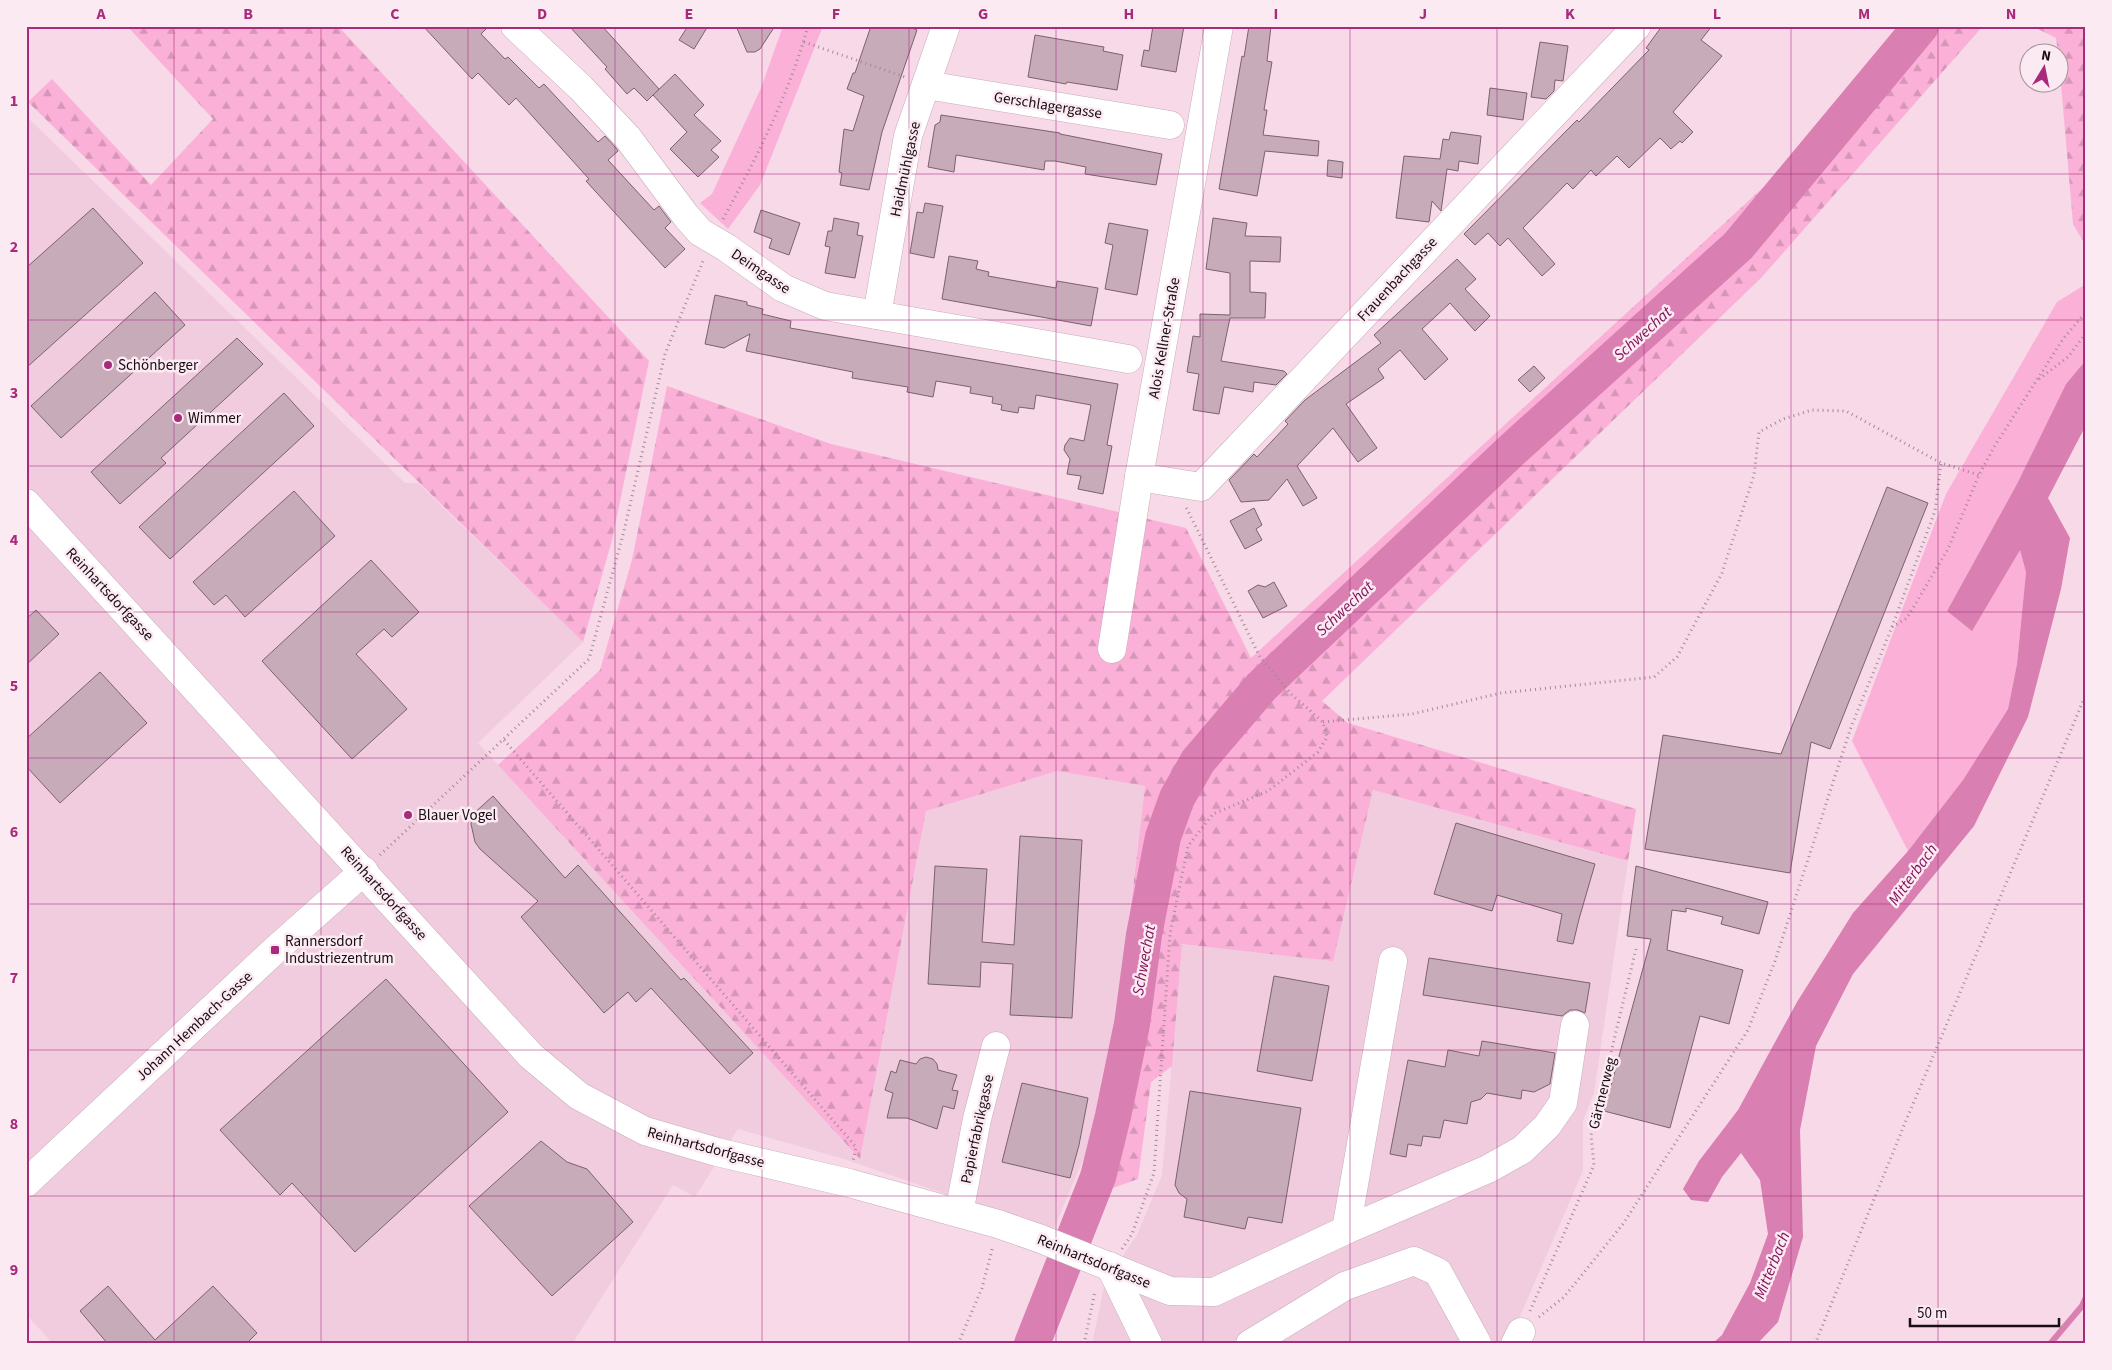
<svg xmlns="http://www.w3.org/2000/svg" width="2112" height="1370" font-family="'Source Sans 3',sans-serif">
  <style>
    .built { fill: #f1ccdf }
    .green { fill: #fab0d7 }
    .forest { fill: url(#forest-firs) }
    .water { fill: #d97fb1 }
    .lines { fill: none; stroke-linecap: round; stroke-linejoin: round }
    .stream { stroke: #d97fb1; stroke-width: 6 }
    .river { stroke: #d97fb1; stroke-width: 36 }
    .building { fill: #c7abb9; stroke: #7b626f }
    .minor-casing { stroke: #c8acba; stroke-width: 29 }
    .path { stroke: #a28b96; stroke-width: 3; stroke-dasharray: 1 4; stroke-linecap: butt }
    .minor { stroke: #fff; stroke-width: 28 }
    .grid { fill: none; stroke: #a82a7a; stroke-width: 1; stroke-opacity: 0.55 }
    .poi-dot { fill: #a82a7a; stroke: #fceaf3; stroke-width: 2 }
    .labels { text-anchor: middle; stroke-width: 5; stroke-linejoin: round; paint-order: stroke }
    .street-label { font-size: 15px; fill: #170d12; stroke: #fceaf3 }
    .poi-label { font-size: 15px; fill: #170d12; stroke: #fceaf3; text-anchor: start }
    .water-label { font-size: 16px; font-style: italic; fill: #80155b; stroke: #fceaf3 }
    .neatline { fill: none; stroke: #a82a7a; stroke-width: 2 }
    .grid-label { font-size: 16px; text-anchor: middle; font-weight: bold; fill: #a82a7a }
  </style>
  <defs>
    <pattern id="forest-firs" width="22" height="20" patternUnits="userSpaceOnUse" patternTransform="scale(1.25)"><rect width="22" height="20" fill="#fab0d7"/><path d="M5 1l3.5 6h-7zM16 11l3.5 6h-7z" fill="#d696b8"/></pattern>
  </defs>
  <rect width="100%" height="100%" fill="#f7d9e8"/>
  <g class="built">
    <path d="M26,116L405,483H418L583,642L478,743L860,1159L926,811L1057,771L1145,786L1106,1106L1053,1231L844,1159L738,1129L695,1197L673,1185L572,1344H53L26,1314Z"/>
    <path d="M1373,790L1628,861L1594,1093L1583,1121V1171L1517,1323L1505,1344H1092L1105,1282L1137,1235L1162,1175L1182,944L1332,960Z"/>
  </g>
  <g class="green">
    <path d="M783,26H823L760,185L728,229L700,203L712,194L761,88Z"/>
    <path d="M2086,284V360L2066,384L2017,484L1947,611L1972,630L2020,549L2026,572L2017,664L2008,709L1963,780L1908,851L1852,741L1946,494L2057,302Z"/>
  </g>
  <g class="forest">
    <path d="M127,26H338L649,361L612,540L583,642L28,102L52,79L151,185L213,119Z"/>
    <path d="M1905,26H1983L1761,278L1322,701L1348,723L1636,809L1628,861L1373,790L1333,961L1182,944L1172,1066L1151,1082L1138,1179L1110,1189L1137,1048L1127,939L1145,786L1057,771L926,811L860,1159L498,765L600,670L632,560L667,386L831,444L1186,528L1251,658L1768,183L1883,58Z"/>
    <path d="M2032,26H2086V246L2073,224L2060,72V52H2058L2056,38Z"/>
  </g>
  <path class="water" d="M2086,360V425L2048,498L2070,538L2061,589L2028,717L1974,826L1853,974L1816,1046L1800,1130L1803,1237L1778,1322L1757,1344H1712L1722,1335L1750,1283L1768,1234L1760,1180L1741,1153L1722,1177L1708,1202L1691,1200L1683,1189L1699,1161L1738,1110L1797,1002L1853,913L1908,851L1963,780L2008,709L2017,664L2026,572L2020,550L1972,631L1947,611L2017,484L2066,384Z"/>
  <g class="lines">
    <path class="stream" d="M2050,1344L2082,1306L2086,1297"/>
    <path class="river" d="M1032,1344L1098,1177L1113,1116L1132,1024L1144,935L1163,837L1177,798L1198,761L1262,686L1512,450L1738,246L1921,26"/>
  </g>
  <g class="building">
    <path d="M423,26H489L481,34L505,59L508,57L539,88L544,84L598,142L605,136L616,148L618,151L608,160L654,210L659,206L671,222L665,228L685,249L665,268L586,181L589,179L516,98L509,105L478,73L472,79Z"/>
    <path d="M569,26H602L659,89L647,101L634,88L627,94L605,69L607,67Z"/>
    <path d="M688,26H708L694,49L679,40Z"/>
    <path d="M736,26H775L760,49L755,52H747Z"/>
    <path d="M871,26H907L917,30L882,132L869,190L840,185L842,173L839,172L844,129L853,131L864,96L847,89L853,73H855Z"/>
    <path d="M1153,26H1184L1176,72L1141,66L1144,50L1149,51Z"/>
    <path d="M1249,26H1271L1267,61L1272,62L1264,110H1267L1263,135L1319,141L1318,156L1265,151L1257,196L1219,189L1242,56L1244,57Z"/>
    <path d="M1662,26H1712L1701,40L1722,56L1673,112L1693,132L1682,143L1680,141L1671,149L1660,138L1629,168L1617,156L1596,176L1591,170L1573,189L1567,183L1523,228L1555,264L1542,276L1508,238L1500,246L1488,233L1475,245L1464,234L1577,120L1579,122L1649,50L1646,48Z"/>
    <path d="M1035,35L1104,47L1103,51L1123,55L1117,90L1067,82L1066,84L1028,77Z"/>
    <path d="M1540,42L1568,46L1563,81L1555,80L1554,91L1546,99L1531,97Z"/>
    <path d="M675,74L704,105L694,115L721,141L711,150L719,157L698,177L670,149L687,132L653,95Z"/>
    <path d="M1490,88L1527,93L1523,120L1487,115Z"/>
    <path d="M941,115L1060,133V134L1162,154L1156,185L1085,174L1086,167L1055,161H1045L1044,170L956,155L954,172L928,167L935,125L940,122Z"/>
    <path d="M1451,132L1481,136L1478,164L1459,161L1458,171L1447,169L1441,211L1432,201L1429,222L1396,218L1404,156L1440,159L1443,139L1449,140Z"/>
    <path d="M1328,160L1343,162L1342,178L1327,176Z"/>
    <path d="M925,203L943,206L934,258L910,253L917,212L923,213Z"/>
    <path d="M93,208L143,263L26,368V268Z"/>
    <path d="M761,210L800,223L789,255L769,248L772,239L754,232Z"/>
    <path d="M834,218L859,223L857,235L863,236L855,278L825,273L830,247L825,246L828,231H832Z"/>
    <path d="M1213,218L1247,223L1245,236L1281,237L1280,262L1250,261V292L1266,293L1265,318H1230L1221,361L1284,371L1287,374L1276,385L1254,382L1253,392L1224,387L1219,414L1193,410L1199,374L1187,372L1193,336L1200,337V314L1230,315V273L1206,269Z"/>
    <path d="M1109,223L1148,230L1137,295L1105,289L1113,245L1105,243Z"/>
    <path d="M949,256L978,261L976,269L989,272L988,276L1056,288L1057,281L1098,288L1091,326L942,299Z"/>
    <path d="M1457,259L1476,279L1465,289L1490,316L1475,331L1450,303L1422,329L1448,359L1425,380L1400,350L1378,369L1384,378L1346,404L1377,448L1358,462L1333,428L1297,466L1317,498L1303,506L1287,479L1269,500L1241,502L1229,480L1254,454L1257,457L1288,424L1285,421L1305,400L1381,343L1374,335Z"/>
    <path d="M155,292L185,325L61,438L31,406Z"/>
    <path d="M715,295L747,302V305L763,309L762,314L791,321L790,328L1118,384L1107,445L1112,446L1103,494L1078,489L1081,476L1067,474L1070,459L1064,450L1065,445L1070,438L1084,441L1091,405L1036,395L1034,409L1019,407L1018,413L1001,410L1002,405L992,403L993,397L970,393L971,387L936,381L933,397L907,392L908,387L852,378L853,372L746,351L750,334L724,348L705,344Z"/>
    <path d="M237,338L263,364L161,458L166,463L120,504L91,472Z"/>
    <path d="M1534,366L1545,378L1530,392L1518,380Z"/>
    <path d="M284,393L314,426L170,559L139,527Z"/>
    <path d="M1887,487L1928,503L1830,749L1811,742L1790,873L1645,849L1663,735L1781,754Z"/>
    <path d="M294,491L335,536L245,617L226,595L214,605L193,582Z"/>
    <path d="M1254,508L1262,525L1256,529L1262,540L1245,549L1230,521Z"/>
    <path d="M371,560L419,612L392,637L384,629L356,654L407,709L352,759L262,661Z"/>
    <path d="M1274,582L1287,606L1263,618L1248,591L1258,585L1265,587Z"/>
    <path d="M36,610L59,634L26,665V619Z"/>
    <path d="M100,672L147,723L60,803L26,766V739Z"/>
    <path d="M493,796L565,878L578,865L681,980L684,978L753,1053L730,1074L651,988L636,1002L628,992L604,1013L521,917L538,901L480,849L475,842L471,824L472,815Z"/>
    <path d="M1456,823L1595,864L1579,919L1573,944L1557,941L1562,914L1497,895L1492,911L1434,894Z"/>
    <path d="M1020,836L1082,840L1072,1018L1010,1015L1013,964L981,962L980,987L928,984L935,866L987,869L982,942L1014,945Z"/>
    <path d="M1636,866L1768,902L1759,934L1721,924L1723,917L1686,908V912L1672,910L1667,950L1743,970L1729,1024L1700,1016L1670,1128L1604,1111L1651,939L1627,936Z"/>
    <path d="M1429,958L1590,983L1585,1013L1578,1010H1570L1562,1016L1423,995Z"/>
    <path d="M1274,976L1329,986L1312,1081L1257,1071Z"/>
    <path d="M386,979L508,1112L355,1252L292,1183L280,1195L220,1130Z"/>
    <path d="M1482,1041L1555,1053L1550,1084L1534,1092L1522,1090L1521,1099L1487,1093L1481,1099L1471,1102L1467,1124L1444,1120L1440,1138L1423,1136L1421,1146L1408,1144L1406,1157L1390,1154L1408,1060L1445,1067L1448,1050L1479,1056Z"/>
    <path d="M926,1057L933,1059L937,1064L938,1070L957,1075L952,1090L958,1091L954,1109L943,1106L937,1129L907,1118H887L893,1093L885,1090L891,1071L896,1073L900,1060L916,1064L920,1059Z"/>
    <path d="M1022,1083L1088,1098L1079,1145L1070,1178L1002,1162Z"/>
    <path d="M1190,1091L1301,1108L1282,1223L1248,1217L1245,1229L1184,1217L1187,1199L1179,1193L1175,1185Z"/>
    <path d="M541,1141L567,1162L587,1169L633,1222L552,1296L469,1206Z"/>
    <path d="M108,1286L155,1340L213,1286L257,1333L246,1344H108L80,1311Z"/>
  </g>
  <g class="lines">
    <g class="minor-casing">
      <g id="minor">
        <path d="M515,26L581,88L628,138L686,216L700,232L727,248L783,288L825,306L1128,359"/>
        <path d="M926,85L1170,125"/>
        <path d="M877,315L908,136L946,26"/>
        <path d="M1139,477L1201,487L1637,26"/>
        <path d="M26,503L531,1056L579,1096L645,1131L717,1152L849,1183L998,1224L1041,1239L1170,1291L1214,1292L1346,1230L1393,961"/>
        <path d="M1112,649L1139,477L1219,26"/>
        <path d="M26,1183L275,950L364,871"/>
        <path d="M959,1213L977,1119L996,1046"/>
        <path d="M1346,1230L1488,1169L1522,1150L1547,1126L1563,1103L1575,1025"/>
        <path d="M1110,1266L1148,1344"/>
        <path d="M1250,1344L1345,1286L1414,1261L1438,1272L1477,1343"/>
        <path d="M1515,1344L1521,1332"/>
      </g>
    </g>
    <g class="path">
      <path d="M804,42L905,77"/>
      <path d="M723,219C757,157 789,94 808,26"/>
      <path d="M2039,379L2068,357L2086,333"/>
      <path d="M1892,627L1935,511L1941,463"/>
      <path d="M1323,722L1412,714L1501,693L1654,677L1677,657L1722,573L1754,475L1759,432L1783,419L1812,410L1846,411L1941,463L1979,475"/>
      <path d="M504,740L856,1147L853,1161"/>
      <path d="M380,855L589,659L624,531L665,354L703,261"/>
      <path d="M1122,1249L1132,1234L1154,1173L1170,934L1188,846L1213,814L1268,791L1318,752L1327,737L1323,722L1291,694L1260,657L1186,507"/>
      <path d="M1530,1311L1594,1165L1591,1135L1636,949"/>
      <path d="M1539,1317L1564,1297L1623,1224L1748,1030L1775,961L1851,727L1892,627L1907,618L1948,549L1979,475L1994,447L2063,339L2086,312"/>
      <path d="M958,1344L982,1288L993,1246"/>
      <path d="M1084,1344L1095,1291"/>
      <path d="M1815,1344L1905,1123L2086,694"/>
    </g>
    <use href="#minor" class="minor"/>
  </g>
  <path class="grid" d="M174,26V1344M321,26V1344M468,26V1344M615,26V1344M762,26V1344M909,26V1344M1056,26V1344M1203,26V1344M1350,26V1344M1497,26V1344M1644,26V1344M1791,26V1344M1938,26V1344M26,174H2086M26,320H2086M26,466H2086M26,612H2086M26,758H2086M26,904H2086M26,1050H2086M26,1196H2086"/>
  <g class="poi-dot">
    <circle cx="108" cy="365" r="5"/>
    <circle cx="178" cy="418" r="5"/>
    <circle cx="408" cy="815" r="5"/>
    <rect x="270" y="945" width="10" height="10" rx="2.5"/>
  </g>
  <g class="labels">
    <g class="street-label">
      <text transform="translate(1048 105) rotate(9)" y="5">Gerschlagergasse</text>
      <text transform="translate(905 169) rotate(-78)" y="5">Haidmühlgasse</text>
      <text transform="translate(761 271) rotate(34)" y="5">Deimgasse</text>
      <text transform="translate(1397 279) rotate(-47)" y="5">Frauenbachgasse</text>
      <text transform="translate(1164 338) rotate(-80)" y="5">Alois Kellner-Straße</text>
      <text transform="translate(110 594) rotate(47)" y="5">Reinhartsdorfgasse</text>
      <text transform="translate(384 893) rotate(48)" y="5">Reinhartsdorfgasse</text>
      <text transform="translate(194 1026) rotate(-43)" y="5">Johann Hembach-Gasse</text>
      <text transform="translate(1602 1093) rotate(-76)" y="5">Gärtnerweg</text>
      <text transform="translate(977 1129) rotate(-78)" y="5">Papierfabrikgasse</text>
      <text transform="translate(706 1147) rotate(15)" y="5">Reinhartsdorfgasse</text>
      <text transform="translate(1094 1261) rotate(22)" y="5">Reinhartsdorfgasse</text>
    </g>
    <g class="poi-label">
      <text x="118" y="370">Schönberger</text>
      <text x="188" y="423">Wimmer</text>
      <text x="418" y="820">Blauer Vogel</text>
      <text x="285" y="946">Rannersdorf<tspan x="285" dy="17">Industriezentrum</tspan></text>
    </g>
    <g class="water-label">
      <text transform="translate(1642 333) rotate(-42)" y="6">Schwechat</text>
      <text transform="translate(1344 608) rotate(-43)" y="6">Schwechat</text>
      <text transform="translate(1912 874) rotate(-54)" y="6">Mitterbach</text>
      <text transform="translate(1143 960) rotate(-80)" y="6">Schwechat</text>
      <text transform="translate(1771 1265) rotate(-68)" y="6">Mitterbach</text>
    </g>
  </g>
  <rect width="2112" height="1370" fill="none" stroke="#fceaf3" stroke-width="55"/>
  <g transform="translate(2044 68) rotate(10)"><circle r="24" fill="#fceaf3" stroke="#a09299"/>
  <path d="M0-4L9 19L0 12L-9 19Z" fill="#a82a7a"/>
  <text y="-8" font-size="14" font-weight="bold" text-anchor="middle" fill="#170d12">N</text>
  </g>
  <path d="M1910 1318v8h149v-8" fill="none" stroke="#170d12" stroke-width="2.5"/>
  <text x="1917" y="1318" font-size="15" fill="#170d12" stroke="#fceaf3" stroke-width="4" paint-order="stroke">50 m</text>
  <rect x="28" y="28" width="2056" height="1314" class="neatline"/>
  <g class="grid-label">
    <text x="101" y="19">A</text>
    <text x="248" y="19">B</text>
    <text x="395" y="19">C</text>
    <text x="542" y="19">D</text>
    <text x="689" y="19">E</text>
    <text x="836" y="19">F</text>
    <text x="983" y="19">G</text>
    <text x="1129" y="19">H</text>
    <text x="1276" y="19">I</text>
    <text x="1423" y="19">J</text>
    <text x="1570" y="19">K</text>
    <text x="1717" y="19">L</text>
    <text x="1864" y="19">M</text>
    <text x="2011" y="19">N</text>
    <text x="14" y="106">1</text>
    <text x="14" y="252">2</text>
    <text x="14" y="398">3</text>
    <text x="14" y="545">4</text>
    <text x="14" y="691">5</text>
    <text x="14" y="837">6</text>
    <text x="14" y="983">7</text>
    <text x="14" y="1129">8</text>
    <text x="14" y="1275">9</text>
  </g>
</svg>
